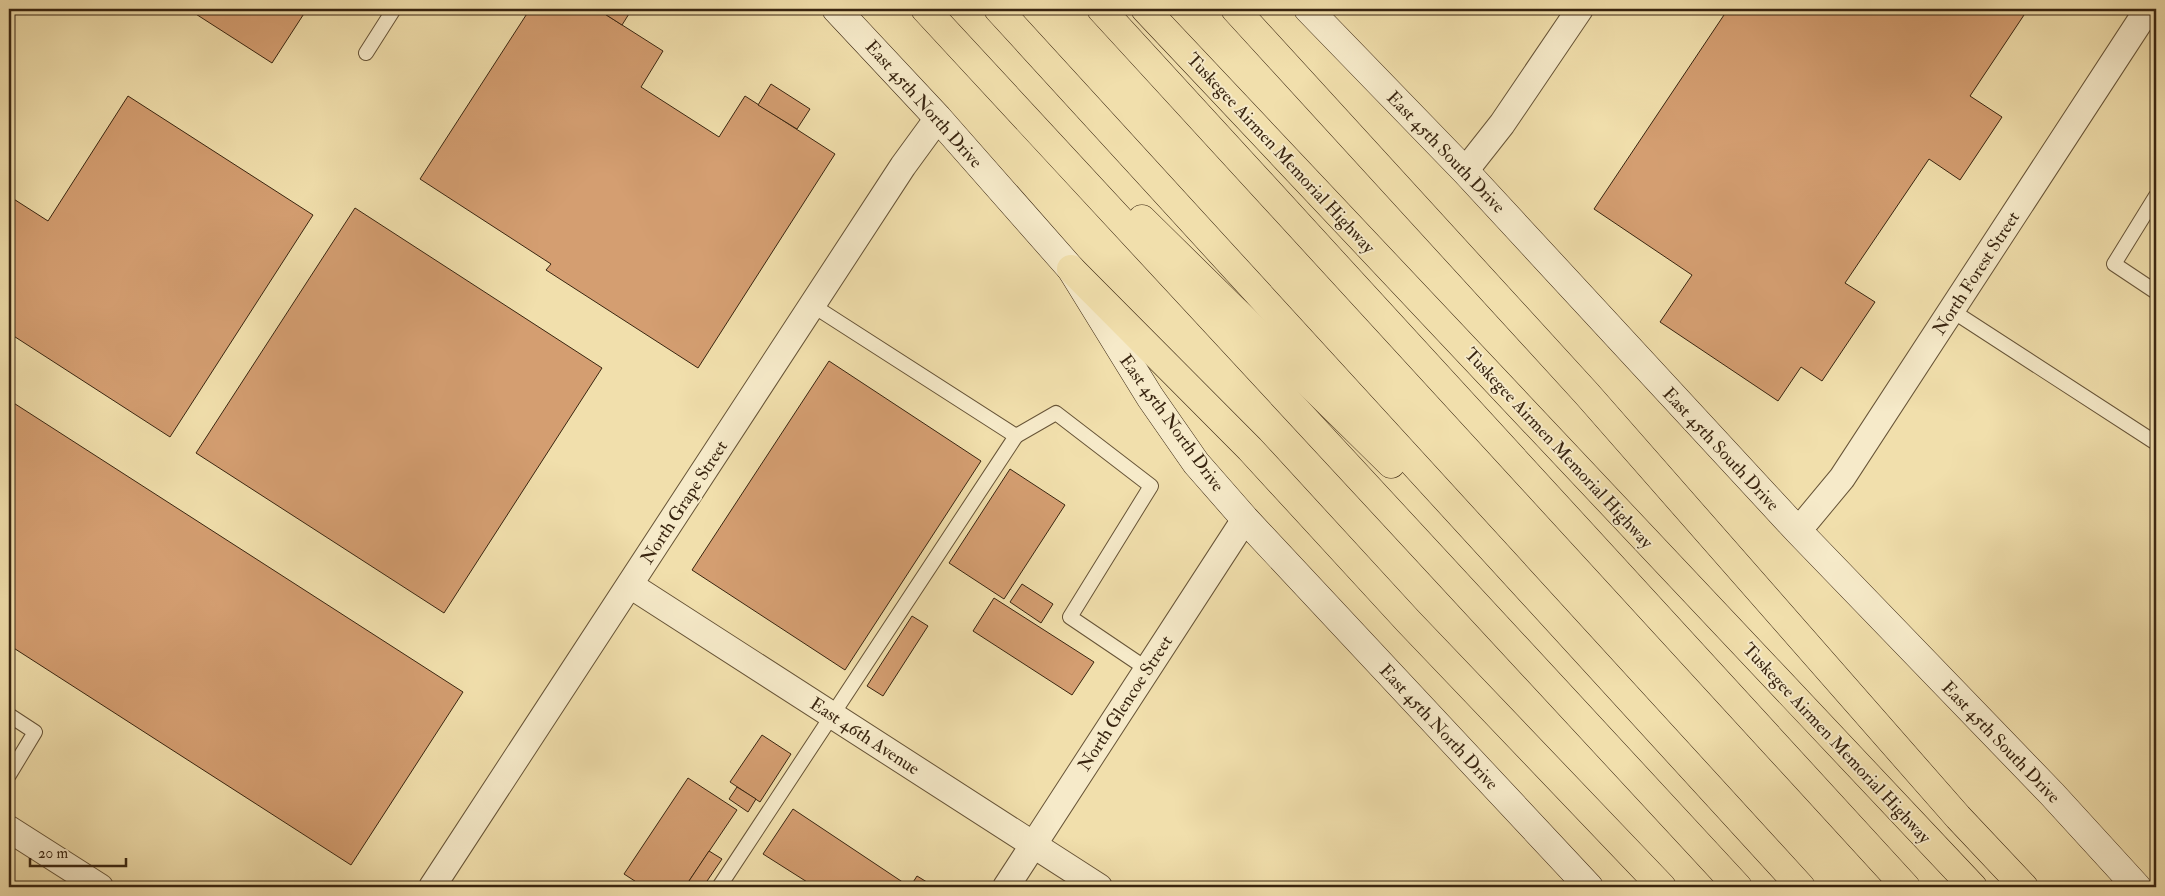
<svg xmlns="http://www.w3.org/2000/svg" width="2165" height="896" font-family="'IM FELL Double Pica',serif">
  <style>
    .building { fill: #d49e71; stroke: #392510 }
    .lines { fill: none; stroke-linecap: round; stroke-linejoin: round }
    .service-casing { stroke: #675437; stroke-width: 16 }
    .minor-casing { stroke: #675437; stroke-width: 28 }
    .secondary-casing { stroke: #392510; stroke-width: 29 }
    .motorway-casing { stroke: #392510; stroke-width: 29 }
    .service { stroke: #f6eac9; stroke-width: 14 }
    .minor { stroke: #f6eac9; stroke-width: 26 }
    .secondary { stroke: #f6eac9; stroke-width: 28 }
    .motorway { stroke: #f1dfac; stroke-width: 28 }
    .labels { text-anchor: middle; stroke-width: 4; stroke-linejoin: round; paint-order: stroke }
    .street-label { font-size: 18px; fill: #392510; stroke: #f6eac9 }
  </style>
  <rect width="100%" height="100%" fill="#f1dfac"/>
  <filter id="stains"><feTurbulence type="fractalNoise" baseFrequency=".004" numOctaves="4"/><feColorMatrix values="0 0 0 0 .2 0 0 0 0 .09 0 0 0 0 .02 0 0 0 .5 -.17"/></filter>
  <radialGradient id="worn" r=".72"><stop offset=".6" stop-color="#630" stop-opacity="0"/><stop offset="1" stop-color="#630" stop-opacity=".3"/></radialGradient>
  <g class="building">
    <path d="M188,9H307L272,63Z"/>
    <path d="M530,9H597L663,51L641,87L719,137L745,96L835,154L698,368L546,270L551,264L420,179Z"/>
    <path d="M597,9H632L622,25Z"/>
    <path d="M1728,9H2028L1970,96L2002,117L1960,180L1929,159L1845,283L1875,302L1822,381L1801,367L1778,401L1660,322L1692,275L1594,209Z"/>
    <path d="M771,84L810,109L797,129L758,105Z"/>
    <path d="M128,96L313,215L170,437L9,333V196L48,221Z"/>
    <path d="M355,208L602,368L444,613L196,453Z"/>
    <path d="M829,361L981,461L845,670L692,570Z"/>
    <path d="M9,400L463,692L351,865L9,645Z"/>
    <path d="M1010,469L1065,505L1004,599L949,563Z"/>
    <path d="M1022,584L1053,604L1041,623L1010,602Z"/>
    <path d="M994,598L1094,662L1072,695L973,631Z"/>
    <path d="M912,616L928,626L883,696L867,686Z"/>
    <path d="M762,735L791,754L760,802L730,782Z"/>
    <path d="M688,778L737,810L685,887H644L624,874Z"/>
    <path d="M737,787L756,799L748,812L729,799Z"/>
    <path d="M793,809L910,887L917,876L935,887H815L763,854Z"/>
    <path d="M709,851L722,859L703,887H685Z"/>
  </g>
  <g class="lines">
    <g class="service-casing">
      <g id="service">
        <path d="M366,53L394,9"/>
        <path d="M2156,196L2114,264L2156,292"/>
        <path d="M812,305L1016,436L1056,413L1151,486L1070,617L1147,669"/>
        <path d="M1951,310L2156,443"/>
        <path d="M9,715L35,732L9,775"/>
        <path d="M719,887L1016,436"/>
      </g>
    </g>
    <g class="minor-casing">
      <g id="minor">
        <path d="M1465,171L1502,124L1580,9"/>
        <path d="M1798,531L1842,478L2148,9"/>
        <path d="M630,585L1099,887"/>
        <path d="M9,829L100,887"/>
        <path d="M432,887L903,166L938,118"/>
        <path d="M1006,887L1245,519"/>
      </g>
    </g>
    <g class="secondary-casing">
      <g id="secondary">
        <path d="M836,9L938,118L1071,269L1150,397L1196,463L1245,519L1589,887"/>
        <path d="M1308,9L1465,171L1798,531L2052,794L2137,887"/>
      </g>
    </g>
    <g class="motorway-casing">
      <g id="motorway">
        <path d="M925,9L1738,887"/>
        <path d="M998,9L1801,887"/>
        <path d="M1101,9L1906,887"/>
        <path d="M1145,9L1973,887"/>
        <path d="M1235,9L1587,394L1958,817L2024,887"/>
        <path d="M1142,219L1391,464"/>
        <path d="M1071,269L1250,449L1408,621L1662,887"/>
      </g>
    </g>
    <use href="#service" class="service"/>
    <use href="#minor" class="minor"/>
    <use href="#secondary" class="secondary"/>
    <use href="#motorway" class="motorway"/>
  </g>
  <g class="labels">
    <g class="street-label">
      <text transform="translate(924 104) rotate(48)" y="6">East 45th North Drive</text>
      <text transform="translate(1446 152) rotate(46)" y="6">East 45th South Drive</text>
      <text transform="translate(1281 153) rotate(47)" y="6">Tuskegee Airmen Memorial Highway</text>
      <text transform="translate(1976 273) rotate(-57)" y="6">North Forest Street</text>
      <text transform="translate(1172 423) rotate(54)" y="6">East 45th North Drive</text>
      <text transform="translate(1559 448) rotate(47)" y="6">Tuskegee Airmen Memorial Highway</text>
      <text transform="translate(1721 449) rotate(47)" y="6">East 45th South Drive</text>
      <text transform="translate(684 502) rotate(-57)" y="6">North Grape Street</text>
      <text transform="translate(1125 703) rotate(-57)" y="6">North Glencoe Street</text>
      <text transform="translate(1439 727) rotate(47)" y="6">East 45th North Drive</text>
      <text transform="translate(865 736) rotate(33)" y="6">East 46th Avenue</text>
      <text transform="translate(2001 742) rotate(46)" y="6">East 45th South Drive</text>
      <text transform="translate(1837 743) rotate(47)" y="6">Tuskegee Airmen Memorial Highway</text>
    </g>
  </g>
  <rect width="2165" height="896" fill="none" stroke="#f1dfac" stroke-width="30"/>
  <rect x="10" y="10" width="2145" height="876" fill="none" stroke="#392510" stroke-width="2.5"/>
  <rect x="15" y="15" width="2135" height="866" fill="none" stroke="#392510"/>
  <path d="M30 858v8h96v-8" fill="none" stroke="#392510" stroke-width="2.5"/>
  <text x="38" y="858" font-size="15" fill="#392510" stroke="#f6eac9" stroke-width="4" paint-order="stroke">20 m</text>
  <rect width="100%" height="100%" filter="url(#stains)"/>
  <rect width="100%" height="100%" fill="url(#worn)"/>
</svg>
